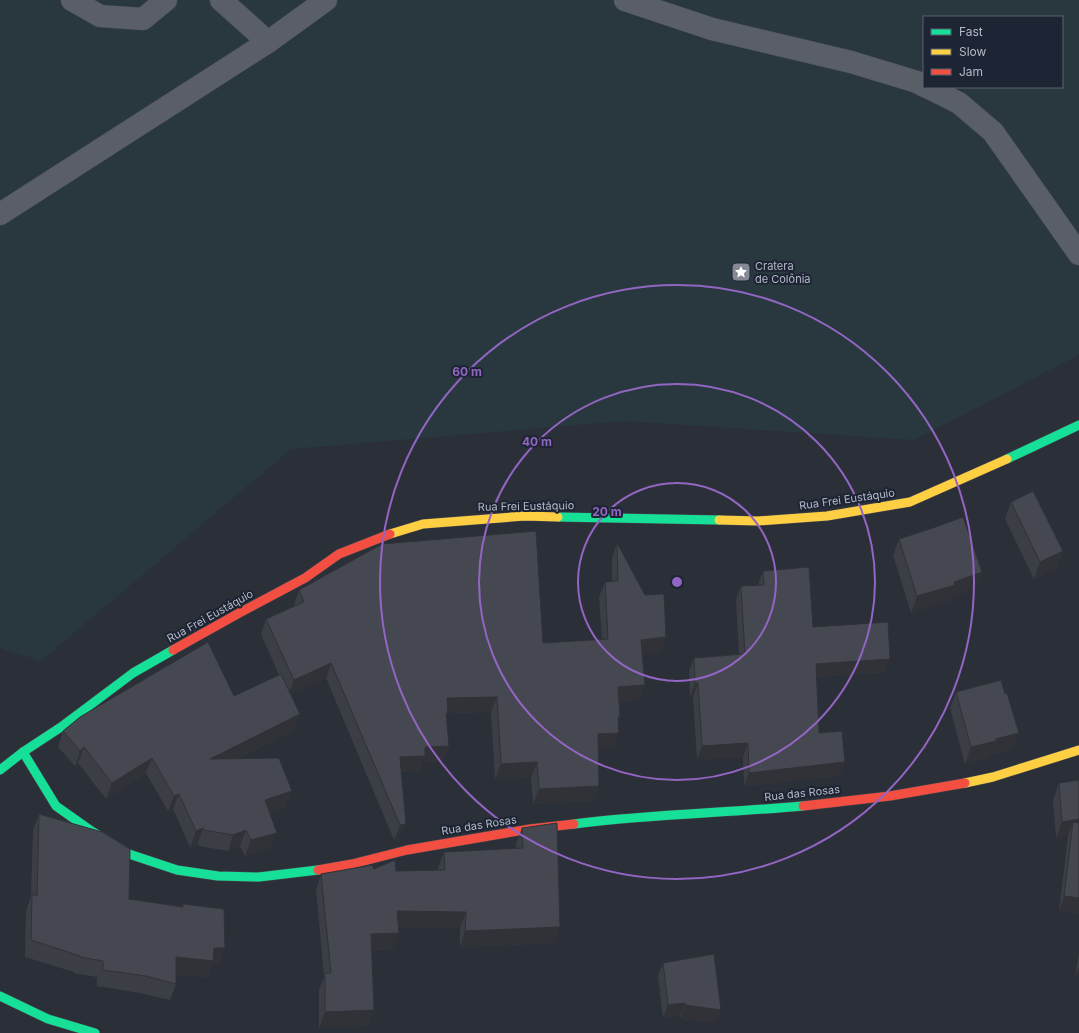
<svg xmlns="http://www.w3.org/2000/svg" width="1079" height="1033" font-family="Inter,sans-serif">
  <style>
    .green { fill: #28383e; fill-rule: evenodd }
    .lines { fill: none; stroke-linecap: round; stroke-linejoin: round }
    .street-casing { stroke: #464a51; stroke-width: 23 }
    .fast-casing { stroke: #464a51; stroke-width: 10 }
    .slow-casing { stroke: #464a51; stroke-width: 10 }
    .jam-casing { stroke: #464a51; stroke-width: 10 }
    .street { stroke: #5a5e66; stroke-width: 22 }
    .fast { stroke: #16e098; stroke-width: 9 }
    .slow { stroke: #ffcf43; stroke-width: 9 }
    .jam { stroke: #f24e42; stroke-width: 9 }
    .wall { fill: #3b3e45 }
    .shaded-wall { fill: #303238 }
    .building { fill: #454850; stroke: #303238 }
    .ring { fill: none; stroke: #9265c3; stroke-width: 2 }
    .labels { text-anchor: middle; stroke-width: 4; stroke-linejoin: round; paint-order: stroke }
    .poi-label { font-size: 11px; fill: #b5bac9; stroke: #1d2433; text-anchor: start }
    .street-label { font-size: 11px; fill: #b5bac9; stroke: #1d2433 }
    .centre { fill: #9265c3; stroke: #1d2433; stroke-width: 2 }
    .ring-label { font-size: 12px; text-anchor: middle; font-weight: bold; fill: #9265c3; stroke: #1d2433; stroke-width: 4; stroke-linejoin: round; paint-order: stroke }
  </style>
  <rect width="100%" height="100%" fill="#2b2f38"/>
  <path class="green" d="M0,0H1079V355L914,440L625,421L291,449L41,661L0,648ZM924,17H1062V87H924Z"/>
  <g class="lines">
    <g class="street-casing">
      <g id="street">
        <path d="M72,0L100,16L143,19L166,0"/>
        <path d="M625,0L712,29L851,62L917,82L924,86"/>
        <path d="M268,42L326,0"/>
        <path d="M927,87L959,103L993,132L1079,254"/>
        <path d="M0,214L268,42L221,0"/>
      </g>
    </g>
    <g class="fast-casing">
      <g id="fast">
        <path d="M1007,459L1079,425"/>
        <path d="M558,517L719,520"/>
        <path d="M23,752L56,806L90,830L129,854L177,870L218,876L259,877L318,870"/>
        <path d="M0,770L23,752L61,727L133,673L173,650"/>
        <path d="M574,824C650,814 727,813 803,806"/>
        <path d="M0,996L48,1019L95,1033"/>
      </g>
    </g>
    <g class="slow-casing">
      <g id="slow">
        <path d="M719,520L758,521L827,516L910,502L1007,459"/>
        <path d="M390,534L423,524L525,516L558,517"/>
        <path d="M965,783L993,777L1079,750"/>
      </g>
    </g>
    <g class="jam-casing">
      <g id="jam">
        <path d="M173,650L241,612L305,578L339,554L390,534"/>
        <path d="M803,806L890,796L965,783"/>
        <path d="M318,870L352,864L407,850L530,829L574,824"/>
      </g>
    </g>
    <use href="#street" class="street"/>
    <use href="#fast" class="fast"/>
    <use href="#slow" class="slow"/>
    <use href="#jam" class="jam"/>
  </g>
  <g class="wall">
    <path d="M1011,502L1063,551L1057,568L1034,579L1005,519Z"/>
    <path d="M899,539L982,572L976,588L950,598L949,601L911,613L893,555Z"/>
    <path d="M617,543L666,637L661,652L642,654L645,685L639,700L619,702L620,717L618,721L614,748H599L594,801L533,804L531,778L495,779L491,712L448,713L446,718L449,746L443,761L423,762L420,771L401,772L400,839L394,840L326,678L290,694L294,730L237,759L286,807L269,813L271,848L245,856L240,846L228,851L199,846L198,843L190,847L173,809L168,811L146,773L106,799L78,763L75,766L58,747L63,731L234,696L279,675L261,634L266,619L294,606V605L299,590L543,643L602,640L599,597L605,582H612V558Z"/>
    <path d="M763,571L813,627L885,672L817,677L819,733L840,776L744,786L743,757L697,759L693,697H690L689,671L694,658L739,654L736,600L741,586L758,585Z"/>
    <path d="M956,692L1013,749L990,755V757L965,764L950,708Z"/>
    <path d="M1079,780V914L1059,911L1068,836L1056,838L1053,800L1059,783Z"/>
    <path d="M39,814L129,899L182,907L183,904L225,948L219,964H212L207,977L176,974V984L170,1000L140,993L97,986V977L74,973V972L25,957L26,911L31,896L33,830Z"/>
    <path d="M522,828L555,943L460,947V928L398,927L393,949L372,950L368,1026L319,1028V989L324,977L316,890L321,874L374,869L396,871L438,870V868L444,852L516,848V844Z"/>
    <path d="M1079,952V977H1075Z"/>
    <path d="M663,963L716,1023L680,1019V1016L663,1018L658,976Z"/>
  </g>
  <g class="shaded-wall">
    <path d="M1063,551L1057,568L1034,579L1040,562Z"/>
    <path d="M982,572L976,588L950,598L949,601L911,613L917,596Z"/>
    <path d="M666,637L661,652L636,655L641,640Z"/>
    <path d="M890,659L885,672L811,677L816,664Z"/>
    <path d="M331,663L326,678L288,695L294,680Z"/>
    <path d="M695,683H698L693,697H690Z"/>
    <path d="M645,685L639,700L612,702L618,687Z"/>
    <path d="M497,697L491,712L448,713L442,728L447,698Z"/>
    <path d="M300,714L294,730L204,775L210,759Z"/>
    <path d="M619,733L614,748L593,749L598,734Z"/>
    <path d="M1019,733L1013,749L990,755V757L965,764L971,747L996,739Z"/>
    <path d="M748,743L743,757L697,759L702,746Z"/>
    <path d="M449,746L443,761L423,762L420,771L394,772L400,757L425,747Z"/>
    <path d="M84,747L78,763L75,766L80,751Z"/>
    <path d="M152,758L146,773L106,799L112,783Z"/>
    <path d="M537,762L531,778L495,779L501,764Z"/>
    <path d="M845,762L840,776L744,786L749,773Z"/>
    <path d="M599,786L594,801L533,804L539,789Z"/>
    <path d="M292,791L286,807L259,816L265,800Z"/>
    <path d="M179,794L173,809L168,811L174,796Z"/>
    <path d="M1079,819V835L1073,822L1068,836L1056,838L1062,822Z"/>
    <path d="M406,824L400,839L394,840L400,825Z"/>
    <path d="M203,828L198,843L190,847L196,831Z"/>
    <path d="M246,830L240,846L228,851L233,835Z"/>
    <path d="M277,833L271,848L245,856L251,840Z"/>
    <path d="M1064,896L1079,898V914L1059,911Z"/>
    <path d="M397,911L466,912L460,928L391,927Z"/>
    <path d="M560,927L555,943L460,947L465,931Z"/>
    <path d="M399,933L393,949L365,950L371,934Z"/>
    <path d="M214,948H225L219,964H212L207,977L170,973L176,957Z"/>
    <path d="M1079,967V977H1075Z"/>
    <path d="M685,1003L680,1016L663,1018L668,1005Z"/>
    <path d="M685,1005L721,1010L716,1023L680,1019Z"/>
    <path d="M374,1010L368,1026L319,1028L325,1012Z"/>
  </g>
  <g class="building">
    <path d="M1033,491L1063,551L1040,562L1011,502Z"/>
    <path d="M963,517L982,572L954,582L955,585L917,596L899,539L930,529Z"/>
    <path d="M536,531L543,643L608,639L605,582L618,581L617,543L645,595L664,594L666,637L641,640L645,685L618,687L620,717H618L619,733L598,734L599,786L539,789L537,762L501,764L497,697L447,698L448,713H446L449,746L425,747V756L400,757L406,824L400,825L331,663L294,680L266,619L304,602L299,590L382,544Z"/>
    <path d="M809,567L813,627L888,622L890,659L816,664L819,733L842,731L845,762L749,773L748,743L702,746L698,683H695L694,658L745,654L741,586L764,585L763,571Z"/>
    <path d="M208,642L234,696L281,674L300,714L210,759L279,758L292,791L265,800L277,833L251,840L246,830L233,835L204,830L203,828L196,831L179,794L174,796L152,758L112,783L84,747L80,751L63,731L80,717Z"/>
    <path d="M1001,680L1005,694L1007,693L1019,733L996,739V741L971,747L956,692Z"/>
    <path d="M1079,780V819L1062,822L1059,783Z"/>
    <path d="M39,814L102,832L130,849L129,899L183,907V904L224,909L225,948H214L213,961L176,957V984L146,976L103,970V961L80,957V956L31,940L32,894L37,896Z"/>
    <path d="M1073,822L1079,823V898L1064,896Z"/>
    <path d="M557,823L560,927L465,931L466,912L397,911L399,933L371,934L374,1010L325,1012V973H331L321,874L372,865L374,869L395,860L396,871L445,870L444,852L523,848L522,828Z"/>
    <path d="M714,954L721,1010L685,1005V1003L668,1005L663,963Z"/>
  </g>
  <g class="ring">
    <circle cx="677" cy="582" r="99"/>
    <circle cx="677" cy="582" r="198"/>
    <circle cx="677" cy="582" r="297"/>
  </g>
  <defs>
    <g id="sight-square" transform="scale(1)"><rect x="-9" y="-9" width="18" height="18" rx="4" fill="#858996" stroke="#1d2433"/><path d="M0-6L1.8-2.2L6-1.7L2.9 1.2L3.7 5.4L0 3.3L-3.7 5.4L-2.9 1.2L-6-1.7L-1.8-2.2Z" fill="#fff"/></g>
  </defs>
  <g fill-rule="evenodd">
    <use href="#sight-square" x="741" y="272"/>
  </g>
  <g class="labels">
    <g class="poi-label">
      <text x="755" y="270">Cratera<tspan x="755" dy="13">de Colônia</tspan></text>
    </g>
    <g class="street-label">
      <text transform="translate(847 499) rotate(-8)" y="4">Rua Frei Eustáquio</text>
      <text transform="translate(526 506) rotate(-1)" y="4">Rua Frei Eustáquio</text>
      <text transform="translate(210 616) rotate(-29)" y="4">Rua Frei Eustáquio</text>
      <text transform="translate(802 793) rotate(-6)" y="4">Rua das Rosas</text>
      <text transform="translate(479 825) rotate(-9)" y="4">Rua das Rosas</text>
    </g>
  </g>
  <circle cx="677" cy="582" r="6" class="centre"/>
  <g class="ring-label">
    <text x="467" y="376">60 m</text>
    <text x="537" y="446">40 m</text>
    <text x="607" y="516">20 m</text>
  </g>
  <rect x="923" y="16" width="140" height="72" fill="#1d2433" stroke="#5a606f"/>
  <rect x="931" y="29" width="20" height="6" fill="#16e098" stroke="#5a606f"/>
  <text x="959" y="36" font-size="12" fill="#b5bac9">Fast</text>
  <rect x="931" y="49" width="20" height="6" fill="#ffcf43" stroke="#5a606f"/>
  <text x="959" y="56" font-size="12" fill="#b5bac9">Slow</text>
  <rect x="931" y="69" width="20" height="6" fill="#f24e42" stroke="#5a606f"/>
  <text x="959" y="76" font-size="12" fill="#b5bac9">Jam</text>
</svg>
